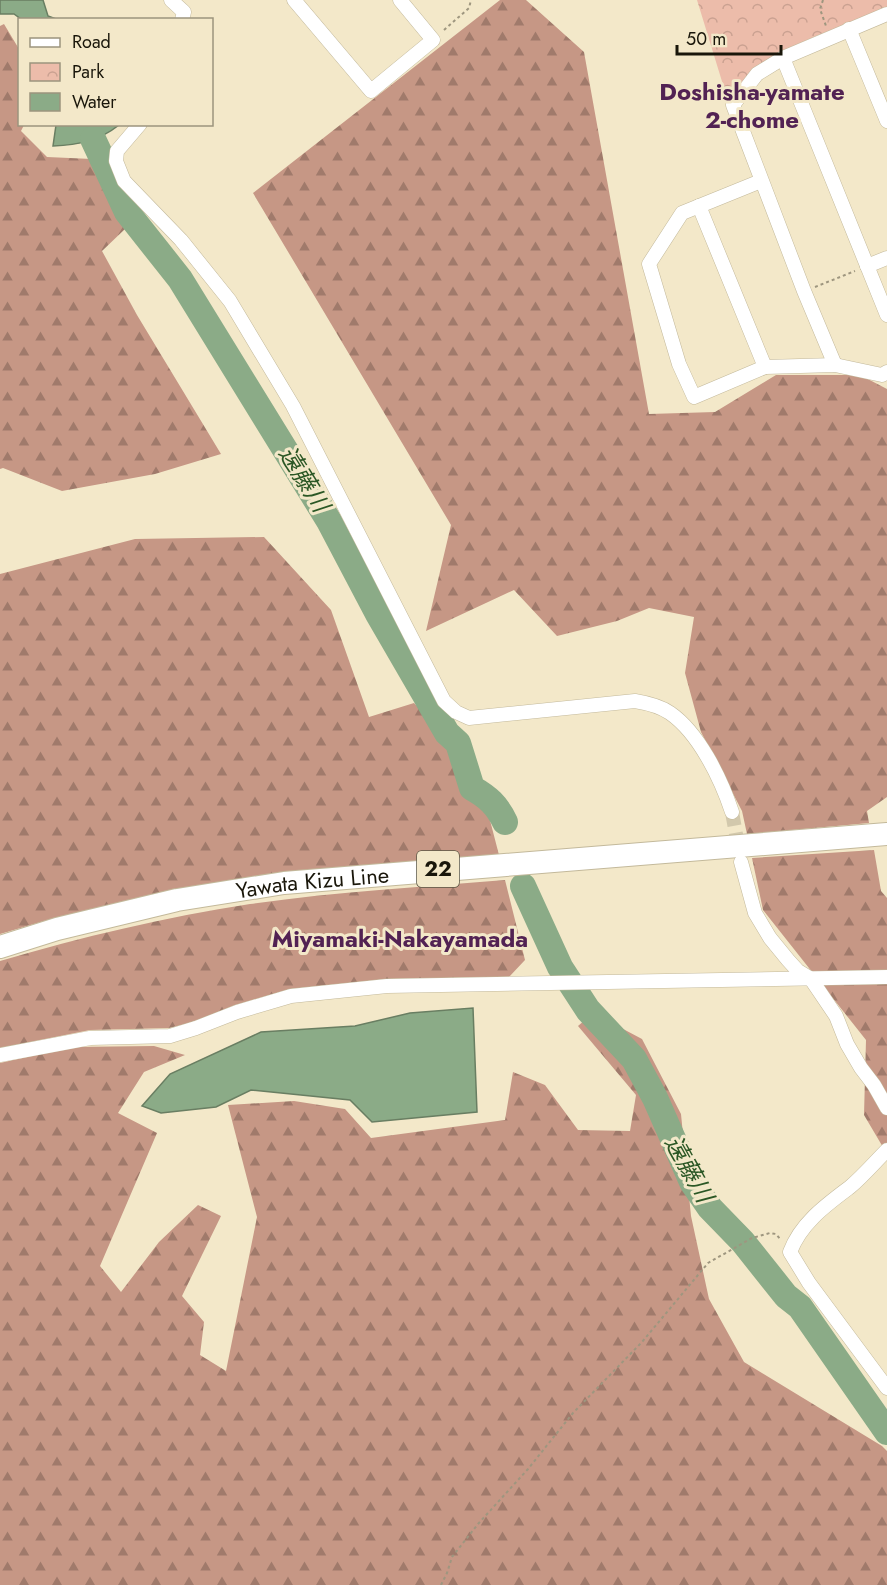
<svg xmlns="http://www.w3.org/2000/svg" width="887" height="1585" font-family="Jost,'Noto Sans JP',sans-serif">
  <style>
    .forest { fill: url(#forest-firs) }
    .park { fill: url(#park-crowns) }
    .water { fill: #8bab87; stroke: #697e62; stroke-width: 1.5 }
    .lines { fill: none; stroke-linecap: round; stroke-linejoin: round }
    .river { stroke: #8bab87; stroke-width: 26 }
    .street-tunnel { stroke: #d2c8ac; stroke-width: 14; stroke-dasharray: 14 7; stroke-linecap: butt }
    .street-casing { stroke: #c3b99b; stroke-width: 15 }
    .primary-casing { stroke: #c3b99b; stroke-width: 24 }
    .path { stroke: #9e967f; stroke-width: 2; stroke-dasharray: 3 3; stroke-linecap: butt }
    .street { stroke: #fff; stroke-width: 14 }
    .primary { stroke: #fff; stroke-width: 22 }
    .labels { text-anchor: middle; stroke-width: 6; stroke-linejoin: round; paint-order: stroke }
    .shield { fill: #f3e8c9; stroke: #5a5543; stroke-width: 1.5 }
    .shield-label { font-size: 21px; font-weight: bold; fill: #19160a }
    .street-label { font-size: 22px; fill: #19160a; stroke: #f3e8c9 }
    .neighbourhood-label { font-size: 24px; font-weight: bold; fill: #522253; stroke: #f3e8c9 }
    .water-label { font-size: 24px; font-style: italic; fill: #2b5725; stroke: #f3e8c9 }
  </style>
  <defs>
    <pattern id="forest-firs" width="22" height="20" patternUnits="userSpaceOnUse" patternTransform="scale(1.5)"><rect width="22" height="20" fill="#c69785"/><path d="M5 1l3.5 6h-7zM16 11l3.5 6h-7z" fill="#a07a6b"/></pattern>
    <pattern id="park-crowns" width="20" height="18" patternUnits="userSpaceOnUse" patternTransform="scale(1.5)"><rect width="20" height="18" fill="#ecbcaa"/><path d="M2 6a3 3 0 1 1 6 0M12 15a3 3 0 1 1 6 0" fill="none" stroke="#caa191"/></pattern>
  </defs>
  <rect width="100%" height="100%" fill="#f3e8c9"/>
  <g class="forest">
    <path d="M500,0H526L584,52L649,414L715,412L776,375H860L887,389V797L867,811L869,823L747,834L742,811L701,732L685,673L694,617L649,608L617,621L557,636L514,590L426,631L451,525L253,193Z"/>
    <path d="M4,24L19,49L20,124L24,125L21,131L47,157L92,159L125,229L102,251L137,315L221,454L155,474L62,491L3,468L0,469V26Z"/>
    <path d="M264,537L331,610L369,717L414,703L477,770L499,855L51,919L0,934V574L135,539Z"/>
    <path d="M874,850L881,891L887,898V1154L864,1115L866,1040L763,910L752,858Z"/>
    <path d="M505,880L525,960L509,977L387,979L290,989L235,1005L194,1022L169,1028L90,1030L0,1048V961C82,937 165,917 250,904C334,892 420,887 505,880Z"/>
    <path d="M593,1013L642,1039L681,1114L691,1216L709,1299L744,1362L882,1446L887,1451V1585H0V1063L72,1047L154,1046L185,1055L144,1072L118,1113L157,1133L100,1266L121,1292L159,1242L198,1205L221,1216L182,1296L204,1322L200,1355L226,1371L257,1217L228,1105L294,1101L345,1109L371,1138L505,1120L513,1072L545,1085L578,1130L630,1131L636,1095L578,1026Z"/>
  </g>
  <path class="park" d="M697,0H887V9C828,33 766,46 728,101Z"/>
  <g class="water">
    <path d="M0,0H43L48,16L56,19H21L14,14H0Z"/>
    <path d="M56,125V124L119,125C99,141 78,145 53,146Z"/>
    <path d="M473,1008L477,1112L372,1122L350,1100L251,1090L216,1107L161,1113L142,1106L170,1074L261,1032L355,1026L410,1013Z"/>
  </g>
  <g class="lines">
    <g class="river">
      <path d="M93,139L127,212L180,279L329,521L378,614L447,733L458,743L472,788C488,797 497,805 505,822"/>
      <path d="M523,886L560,967L588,1010L634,1059L655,1098L692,1182L710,1208L743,1242L786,1296L800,1307L887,1432"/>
    </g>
    <path class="street-tunnel" d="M732,812L739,851"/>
    <g class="street-casing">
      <g id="street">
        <path d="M171,0L184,12L182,20"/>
        <path d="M294,0L371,91L433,40L400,0"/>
        <path d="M849,29L887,121"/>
        <path d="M783,58L887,315"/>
        <path d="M140,124L117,151L116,161L124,181L181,240L230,301L293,406L444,701L456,712L469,718L635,701C647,703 660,706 670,713C699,733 721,779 732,812"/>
        <path d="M761,181L682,213L649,264L679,364L694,397L765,367L835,365L882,375L887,372"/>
        <path d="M699,206L765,367"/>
        <path d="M867,266L887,258"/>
        <path d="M835,365L804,291L733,105L757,74L783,58L887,14"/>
        <path d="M741,862L755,913L770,938L788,960L798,971L811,979L836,1016L847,1044L861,1068L874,1085L887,1108"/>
        <path d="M0,1055L90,1038L170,1036L196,1028L237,1012L291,996L387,986L887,977"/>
        <path d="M887,1150C875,1162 863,1176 850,1187C826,1205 801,1223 790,1252L809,1283L887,1388"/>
      </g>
    </g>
    <g class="primary-casing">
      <g id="primary">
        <path id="s1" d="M0,947L57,929L177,900L284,883L887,834"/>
      </g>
    </g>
    <g class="path">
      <path d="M823,0L820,9L826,26"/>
      <path d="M444,30L469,8L471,0"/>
      <path d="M815,287L855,271"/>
      <path d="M441,1585L447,1573L452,1557L478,1524L528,1469L573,1413L642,1342L708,1263L752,1238L770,1233L776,1234L781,1240"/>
    </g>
    <use href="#street" class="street"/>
    <use href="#primary" class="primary"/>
  </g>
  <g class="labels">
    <rect class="shield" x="417" y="851" width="42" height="36" rx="4.5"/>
    <g class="shield-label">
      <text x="438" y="876">22</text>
    </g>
    <g class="street-label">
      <text dy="8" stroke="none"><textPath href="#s1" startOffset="320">Yawata Kizu Line</textPath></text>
    </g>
    <g class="neighbourhood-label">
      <text x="752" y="100">Doshisha-yamate<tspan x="752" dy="28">2-chome</tspan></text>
      <text x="400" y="947">Miyamaki-Nakayamada</text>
    </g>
    <g class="water-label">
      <text transform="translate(304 479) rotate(58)" y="8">遠藤川</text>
      <text transform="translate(689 1169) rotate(61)" y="8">遠藤川</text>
    </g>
  </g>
  <rect x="18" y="18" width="195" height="108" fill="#f3e8c9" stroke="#9c947d" stroke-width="1.5"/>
  <rect x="30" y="38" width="30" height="9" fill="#ffffff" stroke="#9c947d" stroke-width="1.5"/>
  <text x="72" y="48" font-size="18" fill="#19160a">Road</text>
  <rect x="30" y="63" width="30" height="18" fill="url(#park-crowns)" stroke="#9c947d" stroke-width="1.5"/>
  <text x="72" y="78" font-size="18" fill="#19160a">Park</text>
  <rect x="30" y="93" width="30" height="18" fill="#8bab87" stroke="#9c947d" stroke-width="1.5"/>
  <text x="72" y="108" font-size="18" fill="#19160a">Water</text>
  <path d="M677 45v9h104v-9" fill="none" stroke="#19160a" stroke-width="3"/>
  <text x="686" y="45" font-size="18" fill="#19160a" stroke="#f3e8c9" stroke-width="4.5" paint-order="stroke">50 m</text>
</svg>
